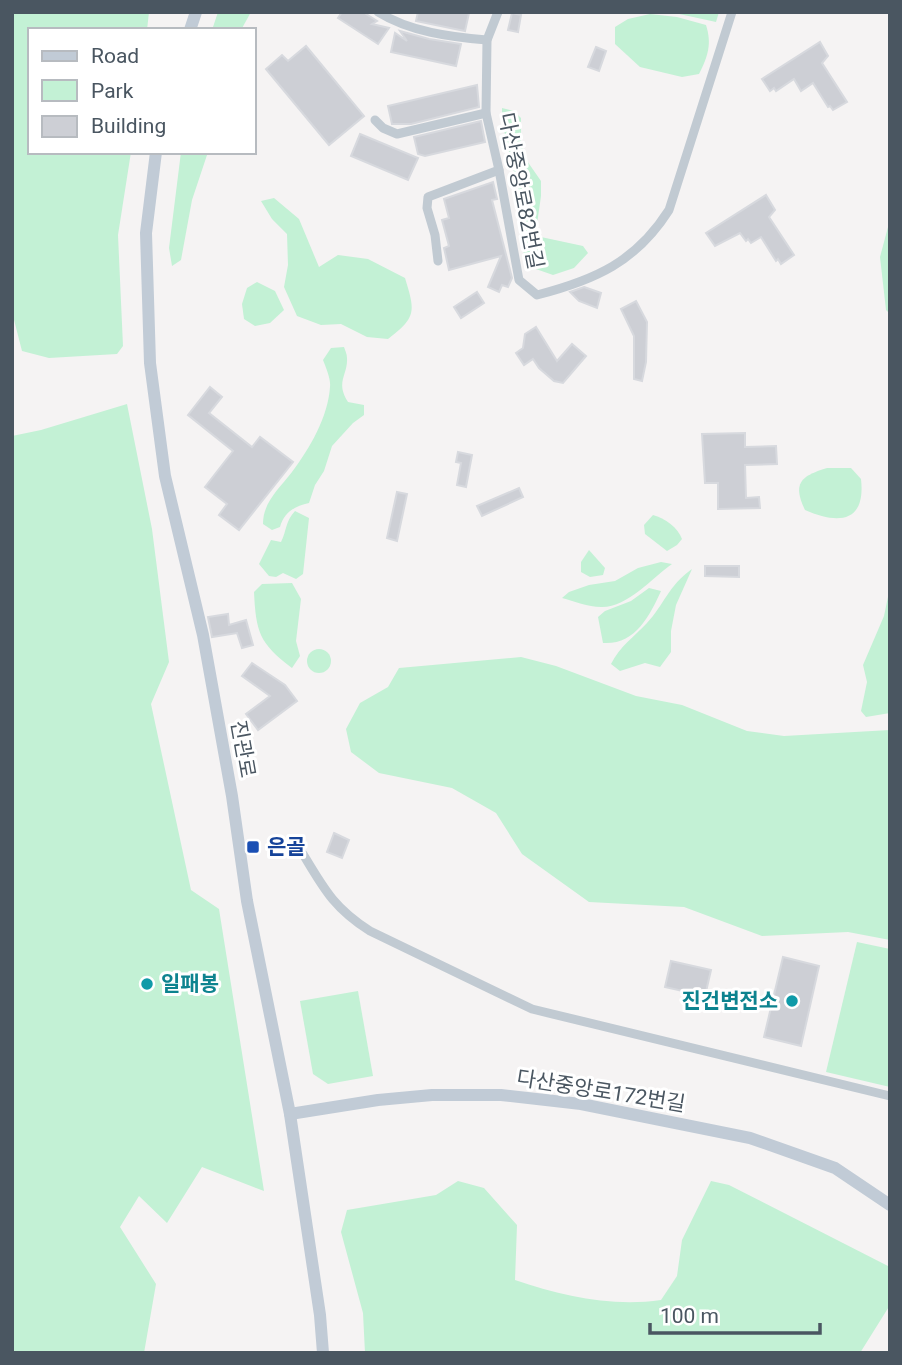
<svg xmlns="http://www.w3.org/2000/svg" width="902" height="1365" font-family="Roboto,'Noto Sans KR',sans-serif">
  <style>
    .green { fill: #c3f1d5 }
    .building { fill: #cdcfd5; stroke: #d7d9de; stroke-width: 2 }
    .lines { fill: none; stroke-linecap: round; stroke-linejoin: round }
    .street { stroke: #c1cad2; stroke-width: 9 }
    .secondary { stroke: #c1cbd6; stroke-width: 12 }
    .transit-dot { fill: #1a4fb4; stroke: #fff; stroke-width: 2.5 }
    .culture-dot { fill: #0f9aa8; stroke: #fff; stroke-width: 2.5 }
    .labels { text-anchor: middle; stroke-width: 6; stroke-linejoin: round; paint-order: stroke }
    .street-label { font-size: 21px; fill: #4a5661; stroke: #fff }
    .transit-label { font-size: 21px; font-weight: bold; fill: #164399; stroke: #fff; text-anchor: start }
    .culture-label { font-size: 21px; font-weight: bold; fill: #0d838f; stroke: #fff; text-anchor: start }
  </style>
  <rect width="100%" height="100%" fill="#f5f3f3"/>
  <g class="green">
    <path d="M12,12H149L147,30H30V152H131L118,235L123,346L117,354L49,358L22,351L12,312Z"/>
    <path d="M218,12H251L241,30H212Z"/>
    <path d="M670,12H719L716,22Z"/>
    <path d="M650,14L677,17L706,25C712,44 708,56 699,74L682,77L640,67L615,44V27L628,19Z"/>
    <path d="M502,108L514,111L521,118V141L525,158L541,181V196L536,231L541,237L583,246L588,253L574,268L553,275L533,268L522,250L521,201L502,122Z"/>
    <path d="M181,152H208L192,200L181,260L172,266L169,248Z"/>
    <path d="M274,198L299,219L319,267L338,255L368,259L405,278C415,311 417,317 388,339L367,337L341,324L321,325L297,316L284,287L288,265L287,234L272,219L261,201Z"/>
    <path d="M888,227L890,228V314L886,310L880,257Z"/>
    <path d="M257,282L275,291L284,310L270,323L255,326L244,319L242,304L247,288Z"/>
    <path d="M344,347C345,350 347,354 347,358C348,375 335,382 348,402L364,405V415L353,423L332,446L324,471L315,485L309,503C295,506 284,512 280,527L272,530L263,524C263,502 279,489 292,472C310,448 328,417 330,387C331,379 326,368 323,360L331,348Z"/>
    <path d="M127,404L152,529L169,662L151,704L191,890L219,909L264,1191L202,1167L167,1223L139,1196L120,1227L156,1284L144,1353H12V436L41,430Z"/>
    <path d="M827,468H851L861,479C866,524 837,524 805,510C792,483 801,476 827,468Z"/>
    <path d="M295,511L309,518L303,574L296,579L283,573L276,577L269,576L259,564L271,540L281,542C287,530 285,522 295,511Z"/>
    <path d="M653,515C665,518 678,528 682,539L677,545L667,551L645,534L644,525Z"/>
    <path d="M589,550L605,568L603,575L590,577L581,572V562Z"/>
    <path d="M661,562L672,564C652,578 627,608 601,607C588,607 574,601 562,598L569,592L589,585L615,581L638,568Z"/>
    <path d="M692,569L676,605L671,631V652L660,667L645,663L620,671L611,664C620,646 634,637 647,623C664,605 668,586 692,569Z"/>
    <path d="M292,583L301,599L296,641L300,656L292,668C259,643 256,632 254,592L262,584Z"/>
    <path d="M890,587V713L866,717L861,711L867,682L863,665L884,616Z"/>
    <path d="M649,588L661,591C649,617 635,645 603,643L598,617L605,611L631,601Z"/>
    <circle cx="319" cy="661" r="12"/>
    <path d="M521,657L556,666L636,696L682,705L747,731L784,736L890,730V940L848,932L762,936L684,907L589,902L522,854L496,813L452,788L379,773L351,752L346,729L360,703L388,687L399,668Z"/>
    <path d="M857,942L890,949V1087L826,1072Z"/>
    <path d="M358,991L373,1076L328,1084L313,1074L300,1001Z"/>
    <path d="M458,1181L484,1188L517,1225L515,1280C561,1296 612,1307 661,1300L677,1276L682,1240L711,1181L729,1185L888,1266L890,1305L860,1353H365L363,1313L341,1232L347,1210L436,1195Z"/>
  </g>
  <g class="building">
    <path d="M342,12H363L377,21L372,24L389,28L378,44L338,18Z"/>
    <path d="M418,12H463L469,13L465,31L416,21Z"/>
    <path d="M512,13L521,15L518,32L508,30Z"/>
    <path d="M400,31L429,39L461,44L456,66L391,52L395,33L407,41Z"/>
    <path d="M820,42L828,56L822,63L847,102L833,110L830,106L828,107L813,83L801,91L794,79L776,91L774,88L770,91L762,79Z"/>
    <path d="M306,46L364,116L329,145L266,69L282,55L288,61Z"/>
    <path d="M596,47L606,51L599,71L588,67Z"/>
    <path d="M477,85L479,107L411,124H392L388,106Z"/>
    <path d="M481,121L485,142L425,156L418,154L414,137Z"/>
    <path d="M360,134L418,158L408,180L351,156Z"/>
    <path d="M493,182L497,199L492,200L512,278L508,287L502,285L499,292L488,287L501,256L449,270L444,248L449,246L442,220L449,218L444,199Z"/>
    <path d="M766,195L775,210L769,217L794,255L781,264L778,259L776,261L761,237L751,243L748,239L746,241L740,233L715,246L706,233Z"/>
    <path d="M584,287L601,293L597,308L579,301L570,292Z"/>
    <path d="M477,292L484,303L461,318L454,307Z"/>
    <path d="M636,301L647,322L646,362L642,381L634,379V336L621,309Z"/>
    <path d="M536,327L557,361L572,344L586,356L563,383L554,381L539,368L533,359L524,365L516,353L523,348L525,334Z"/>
    <path d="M210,387L222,397L209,413L252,447L260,437L293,462L239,530L219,515L227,504L205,487L233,451L188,415Z"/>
    <path d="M745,433V447L776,446L777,464L745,465L746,498L759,497L760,508L718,509V483H705L702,434Z"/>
    <path d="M458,452L472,455L466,487L457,485L461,463L456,462Z"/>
    <path d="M519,488L523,497L482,516L477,506Z"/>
    <path d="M397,492L407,494L397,541L387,538Z"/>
    <path d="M705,566H739V577L705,576Z"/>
    <path d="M228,614L229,625L246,620L253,645L242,648L237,633L212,637L208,617Z"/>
    <path d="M252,663L285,685L297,701L258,730L246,714L270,696L242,676Z"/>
    <path d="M334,833L349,840L342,858L327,852Z"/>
    <path d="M783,957L819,966L801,1046L764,1037Z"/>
    <path d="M671,961L711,970L705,996L665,987Z"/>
  </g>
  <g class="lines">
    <g class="street">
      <path d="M378,12C410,32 451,37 487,40"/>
      <path d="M498,12L487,40L486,113L499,170L519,280L537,295C595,280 636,262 669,210L732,12"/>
      <path d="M375,120L383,128L397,134L486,113"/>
      <path d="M438,261L435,235L427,208L428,197L499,170"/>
      <path d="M303,854C324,889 334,908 370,931L532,1009L890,1096"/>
    </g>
    <g class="secondary">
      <path d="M190,30L196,12"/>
      <path d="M156,152L146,233L150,363L165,476L203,635L232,796L247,901L290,1114L320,1315L323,1353"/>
      <path d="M290,1114L378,1100L432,1095H501L581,1104L750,1138L835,1168L890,1205"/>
    </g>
  </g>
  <rect class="transit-dot" x="246" y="840" width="14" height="14" rx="3.5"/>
  <g class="culture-dot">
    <circle cx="147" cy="984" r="7"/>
    <circle cx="792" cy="1001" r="7"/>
  </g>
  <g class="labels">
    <g class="street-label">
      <text transform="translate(521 191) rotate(79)" y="7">다산중앙로82번길</text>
      <text transform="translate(243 749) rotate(80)" y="7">진관로</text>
      <text transform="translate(601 1091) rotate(9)" y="7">다산중앙로172번길</text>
    </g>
    <g class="transit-label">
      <text x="267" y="854">은골</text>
    </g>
    <g class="culture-label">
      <text x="161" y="991">일패봉</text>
      <text x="778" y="1008" text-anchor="end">진건변전소</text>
    </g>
  </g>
  <rect width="902" height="1365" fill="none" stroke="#4a5661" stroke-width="28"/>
  <rect x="28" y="28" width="228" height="126" fill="#ffffff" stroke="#b7bbc0" stroke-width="2"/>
  <rect x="42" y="51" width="35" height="10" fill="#c1cbd6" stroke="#b7bbc0" stroke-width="2"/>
  <text x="91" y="63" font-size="21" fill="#4a5661">Road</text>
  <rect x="42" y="80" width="35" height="21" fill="#c3f1d5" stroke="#b7bbc0" stroke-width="2"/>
  <text x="91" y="98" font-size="21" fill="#4a5661">Park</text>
  <rect x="42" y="116" width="35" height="21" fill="#cdcfd5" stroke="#b7bbc0" stroke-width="2"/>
  <text x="91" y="133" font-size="21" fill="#4a5661">Building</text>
  <path d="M650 1323v10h170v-10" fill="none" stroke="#4a5661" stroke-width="3.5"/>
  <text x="660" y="1323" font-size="21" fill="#4a5661" stroke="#ffffff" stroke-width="5" paint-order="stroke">100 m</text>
</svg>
